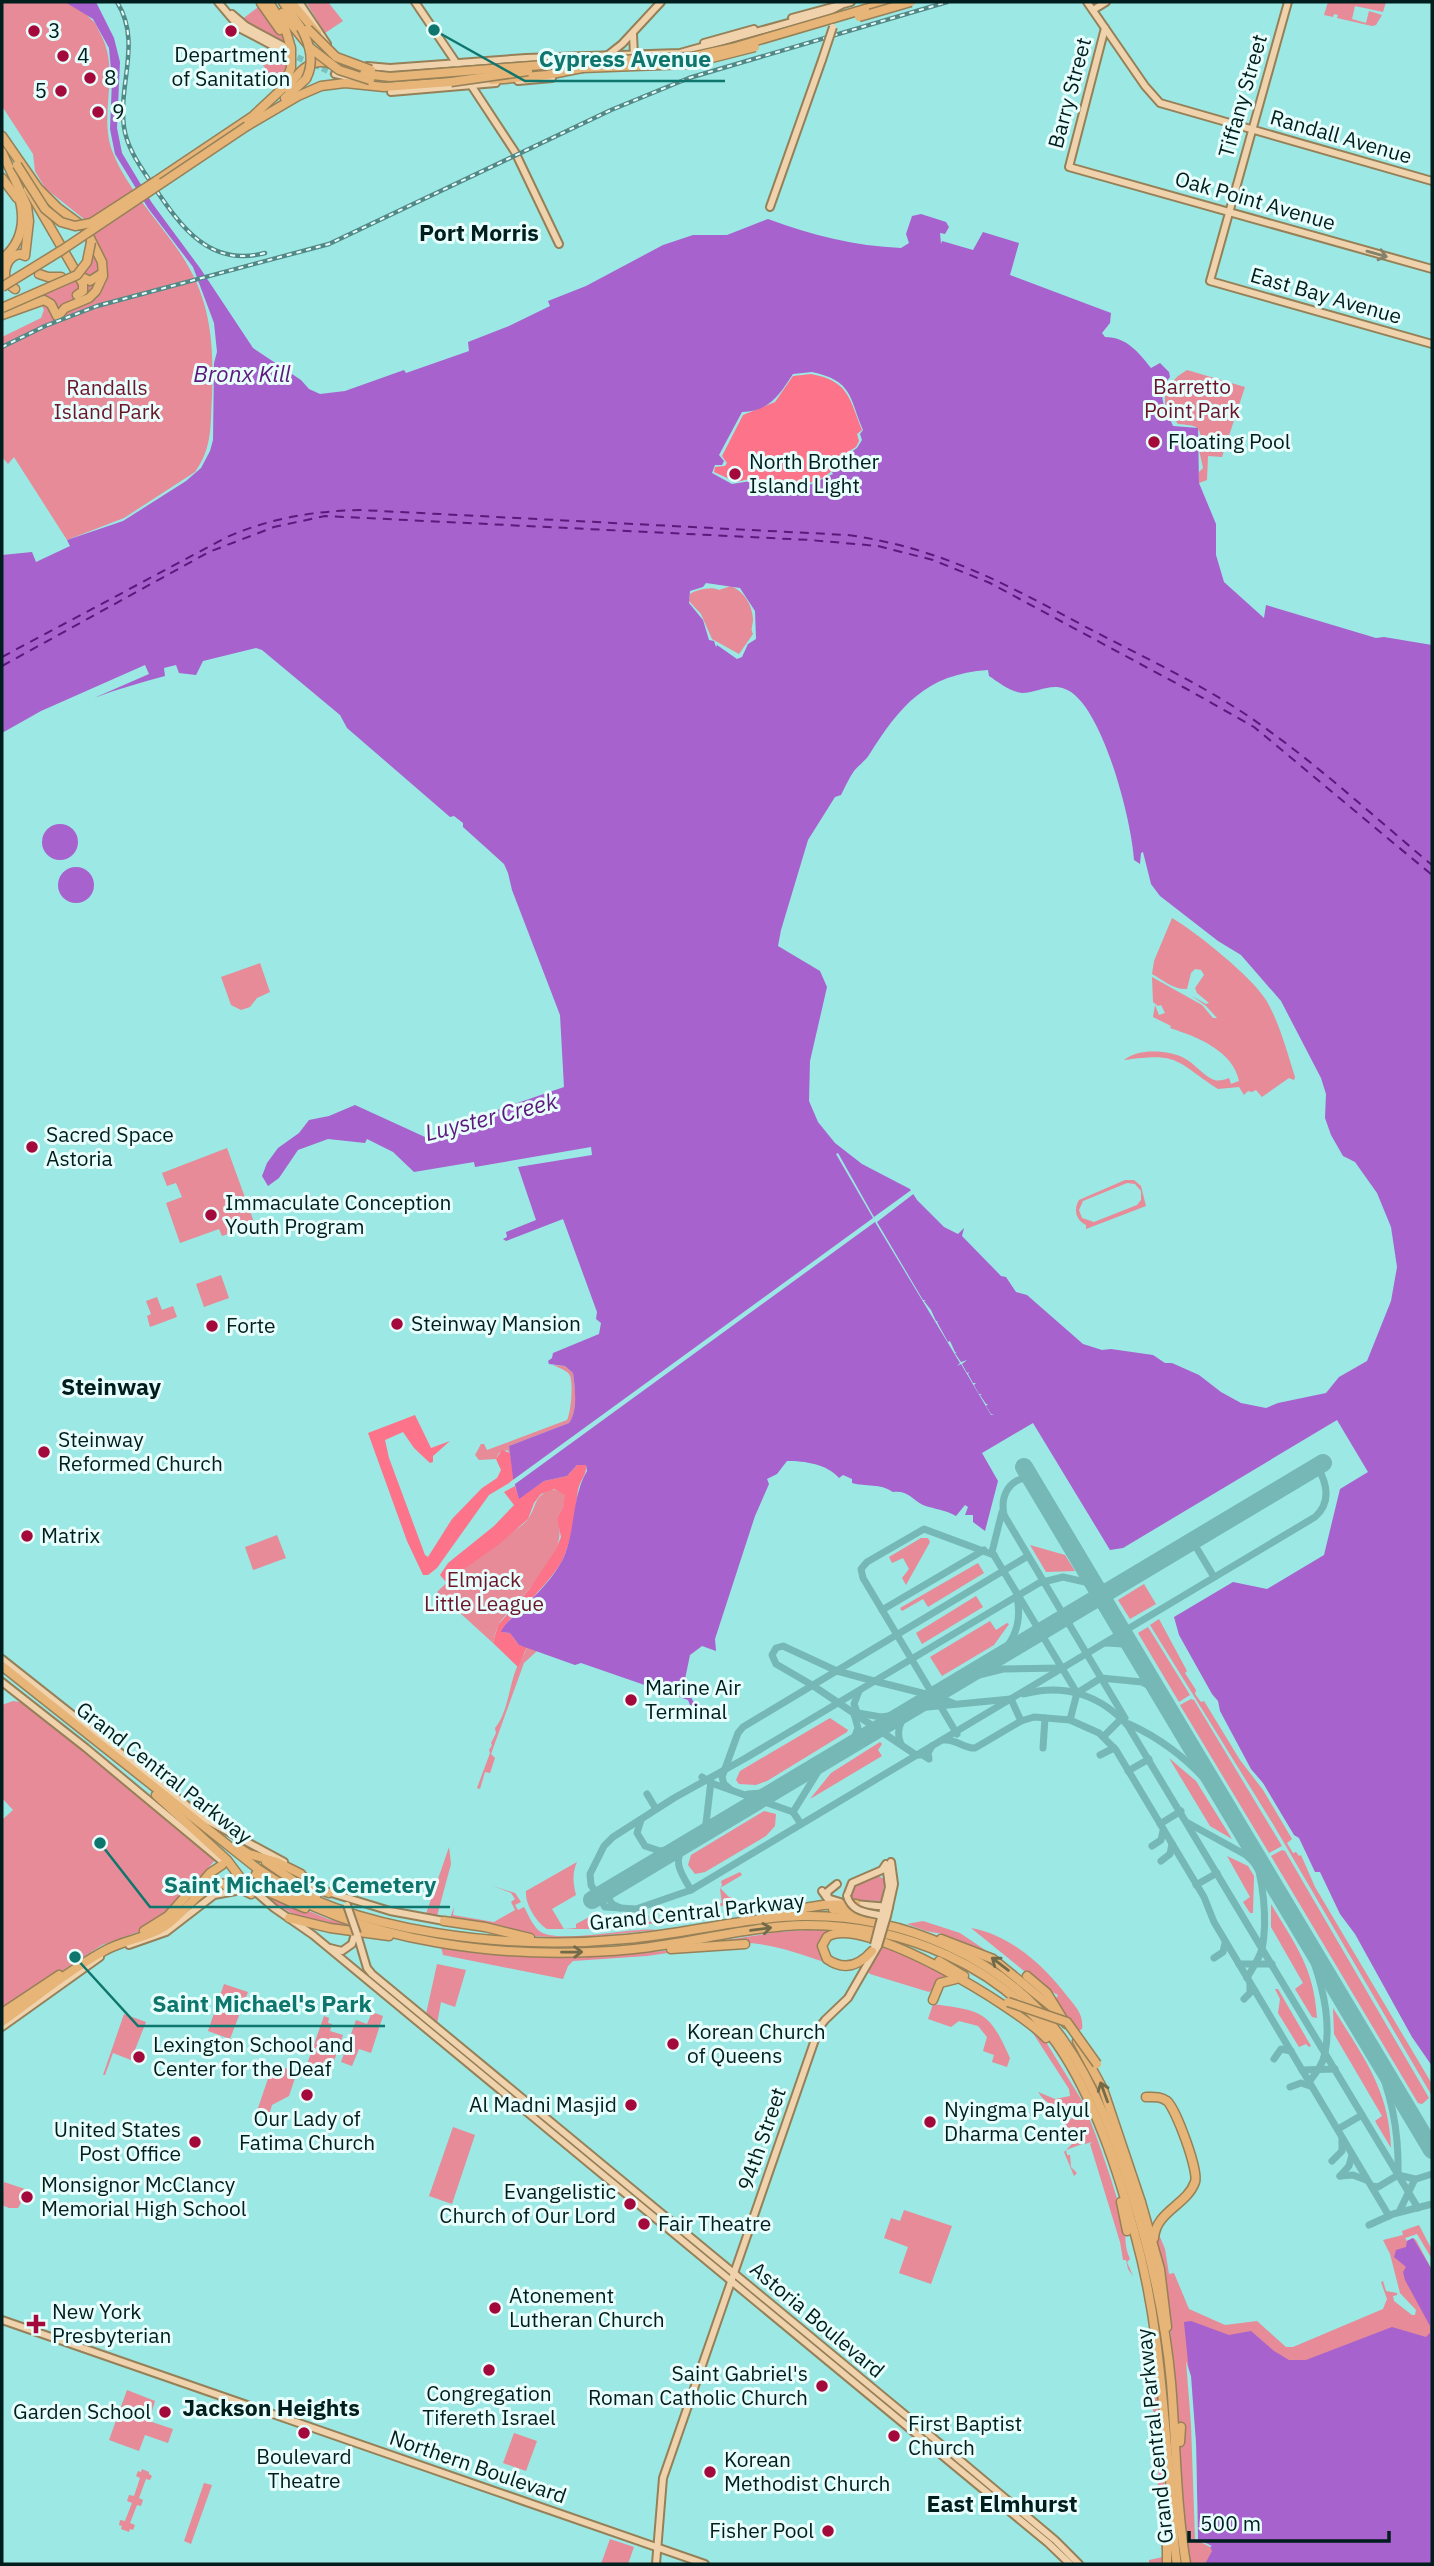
<svg xmlns="http://www.w3.org/2000/svg" width="1434" height="2566" font-family="'IBM Plex Sans',sans-serif">
  <style>
    .green { fill: #e68b97; fill-rule: evenodd }
    .forest { fill: #fd738a }
    .water { fill: #a762cd; fill-rule: evenodd }
    .pier { fill: #9be8e4 }
    .lines { fill: none; stroke-linecap: round; stroke-linejoin: round }
    .ferry { stroke: #5c197c; stroke-width: 2; stroke-dasharray: 9 7; stroke-linecap: butt }
    .taxiway { stroke: #76b8b6; stroke-width: 7 }
    .runway { stroke: #76b8b6; stroke-width: 18 }
    .major-tunnel { stroke: #7cc0bc; stroke-width: 6; stroke-dasharray: 6 3; stroke-linecap: butt }
    .major-casing { stroke: #968058; stroke-width: 10 }
    .highway-casing { stroke: #968058; stroke-width: 11 }
    .major { stroke: #f0d3ad; stroke-width: 6 }
    .highway { stroke: #e6b577; stroke-width: 8 }
    .rail-casing { stroke: #528987; stroke-width: 4.5 }
    .rail { stroke: #e8fefc; stroke-width: 2; stroke-dasharray: 5; stroke-linecap: butt }
    .major-bridge-casing { stroke: #968058; stroke-width: 10; stroke-linecap: butt }
    .highway-bridge-casing { stroke: #968058; stroke-width: 11; stroke-linecap: butt }
    .major-bridge { stroke: #f0d3ad; stroke-width: 6 }
    .highway-bridge { stroke: #e6b577; stroke-width: 8 }
    .oneway { stroke: #84826c }
    .oneway2 { stroke: #736a4a }
    .poi-dot { fill: #a4093c; stroke: #e8fefc; stroke-width: 2.5 }
    .labels { text-anchor: middle; stroke-width: 6; stroke-linejoin: round; paint-order: stroke }
    .poi-label { font-size: 21px; fill: #001e1d; stroke: #e8fefc; text-anchor: start }
    .street-label { font-size: 21px; fill: #001e1d; stroke: #e8fefc }
    .park-label { font-size: 21px; fill: #6c152a; stroke: #e8fefc }
    .neighbourhood-label { font-size: 23px; font-weight: bold; fill: #001e1d; stroke: #e8fefc }
    .water-label { font-size: 23px; font-style: italic; fill: #5c197c; stroke: #e8fefc }
    .leader { fill: none; stroke: #0f766e; stroke-width: 2.5 }
    .callout-dot { fill: #0f766e; stroke: #e8fefc; stroke-width: 2.5 }
    .callout-label { font-size: 23px; text-anchor: middle; font-weight: bold; fill: #0f766e; stroke: #e8fefc; stroke-width: 6; stroke-linejoin: round; paint-order: stroke }
  </style>
  <rect width="100%" height="100%" fill="#9be8e4"/>
  <g class="green">
    <path d="M2,2C16,2 54,0 65,2C73,5 87,14 92,20C96,23 98,29 100,33C122,73 97,114 113,153C127,188 156,218 178,250C211,297 214,341 212,396C210,425 213,447 195,472L124,518L67,540L14,457L8,464L2,457V337L41,318L44,310L38,296C59,287 92,279 94,252C94,243 90,232 89,223L45,188L35,171L33,154L2,106Z"/>
    <path d="M306,2H328L343,21L325,33Z"/>
    <path d="M1328,2H1386L1383,12L1355,6L1352,19L1366,23L1369,11L1382,15L1376,25L1372,26L1337,18L1338,15L1334,14L1333,17L1324,15Z"/>
    <path d="M261,5L281,32L285,45L241,20Z"/>
    <path d="M258,41L281,53L286,46L288,70L279,89L263,65L277,56L274,50Z"/>
    <path d="M1187,370L1245,387L1222,457L1208,456L1207,480L1199,483V472L1203,468L1198,445H1202C1200,424 1197,426 1178,424L1165,408V389L1178,376Z"/>
    <path d="M731,586C744,592 752,604 753,619C753,626 750,628 753,634L739,654L712,639L701,614L689,601L690,594C697,590 711,586 719,590Z"/>
    <path d="M1172,918C1196,932 1252,977 1266,1000C1280,1024 1287,1052 1295,1077L1294,1080L1289,1078L1262,1097L1256,1090L1252,1092L1248,1091L1244,1095L1239,1087L1218,1089C1175,1061 1180,1052 1124,1060C1138,1048 1169,1050 1184,1058C1195,1064 1202,1074 1212,1079C1218,1082 1223,1080 1229,1078L1231,1084L1239,1081C1233,1051 1198,1037 1170,1028L1171,1026L1153,1017L1155,1005L1159,1015L1165,1013L1161,1005L1158,1006L1153,1002L1152,977L1202,1005L1213,1018H1217L1206,1006L1192,996L1206,1004L1209,1003L1197,993L1195,988L1204,975L1201,970L1195,969L1191,973L1187,989C1174,990 1163,980 1152,974L1154,961Z"/>
    <path d="M260,963L270,992L257,998L250,1007L241,1010L231,1005L221,977Z"/>
    <path d="M227,1148L255,1225L222,1236L219,1229L180,1243L166,1203L182,1197L176,1183L167,1186L162,1173Z"/>
    <path d="M1125,1180H1134L1141,1186L1146,1206L1086,1229V1225C1076,1220 1073,1210 1079,1200ZM1127,1183L1135,1184L1141,1191V1200L1137,1205L1094,1222L1082,1218L1079,1210L1083,1201Z"/>
    <path d="M221,1275L229,1298L204,1307L196,1284Z"/>
    <path d="M157,1297L162,1310L173,1306L177,1317L150,1327L147,1316L151,1314L146,1301Z"/>
    <path d="M553,1365L565,1366L573,1373C575,1389 578,1410 569,1423L509,1446L510,1453L507,1450L499,1453L496,1459L479,1460L475,1455L481,1444H484L487,1450L567,1420C571,1413 574,1380 569,1374C566,1370 557,1367 553,1365Z"/>
    <path d="M551,1489L562,1492L566,1496L563,1507L557,1518C572,1555 520,1595 500,1622C496,1628 495,1636 493,1643L437,1592C458,1571 484,1555 507,1536C513,1531 524,1525 528,1519C538,1505 532,1498 551,1489Z"/>
    <path d="M277,1535L286,1558L253,1570L245,1547Z"/>
    <path d="M921,1538H928L930,1542L906,1585L902,1578L909,1569L903,1558L892,1563L889,1557Z"/>
    <path d="M1030,1545L1065,1555L1075,1571L1046,1572Z"/>
    <path d="M978,1563L984,1573L928,1607L923,1599L902,1611L900,1608Z"/>
    <path d="M1144,1584L1156,1604L1130,1619L1118,1600Z"/>
    <path d="M976,1596L983,1607L922,1644L916,1633Z"/>
    <path d="M1159,1619L1187,1671L1185,1673L1196,1690L1195,1694L1201,1702L1204,1701L1240,1760L1263,1790L1292,1839L1287,1843L1293,1853L1296,1852L1299,1856L1301,1855L1315,1887L1432,2084V2096L1273,1824L1150,1625Z"/>
    <path d="M990,1621L996,1630L1007,1623L1009,1624L994,1645L942,1676L930,1657Z"/>
    <path d="M1148,1627L1190,1695L1179,1702L1138,1633Z"/>
    <path d="M527,1647L537,1651L524,1663L491,1754L495,1758L490,1773L485,1772L480,1789L477,1788L490,1753L489,1750L492,1745L491,1743L496,1733L495,1728C508,1713 509,1685 517,1667C519,1661 525,1655 527,1647Z"/>
    <path d="M1191,1699L1194,1700L1282,1846L1269,1853L1180,1705Z"/>
    <path d="M13,1701L27,1703L216,1859L170,1912L149,1928L102,1945L2,2010V1820L13,1810L2,1798V1705Z"/>
    <path d="M830,1718L848,1730L847,1732L767,1781L756,1785L739,1784L736,1780L740,1771Z"/>
    <path d="M880,1742L882,1744L878,1750L882,1756L810,1799L831,1773Z"/>
    <path d="M1169,1758L1196,1781L1232,1839L1210,1826Z"/>
    <path d="M764,1811L776,1814L775,1826L766,1836L705,1872L695,1874L688,1865L691,1855Z"/>
    <path d="M449,1847L451,1864L437,1916L426,1914Z"/>
    <path d="M1282,1850L1285,1851L1429,2098L1422,2104L1418,2103L1271,1856Z"/>
    <path d="M1227,1856L1248,1866L1254,1876L1253,1913H1250L1243,1902L1250,1897Z"/>
    <path d="M577,1862C572,1873 573,1883 576,1895L552,1909L564,1929L576,1928V1924L597,1913L600,1917L648,1915L649,1920L621,1924L659,1921V1918L722,1903L720,1889L722,1885L721,1881L740,1872L742,1875L720,1888L729,1897H732L730,1903C694,1916 658,1924 619,1928V1926L608,1927L607,1929H547C536,1922 525,1904 526,1891Z"/>
    <path d="M879,1876L885,1880L881,1901L851,1900V1887Z"/>
    <path d="M493,1886L515,1893L521,1902L515,1905L518,1910L524,1907C528,1914 532,1924 538,1930C554,1946 635,1926 658,1930L574,1938L529,1936L450,1918L454,1907L453,1915L494,1922L515,1910L511,1902L515,1899L511,1893Z"/>
    <path d="M256,1889L328,1919L348,1924L350,1930C308,1921 290,1917 256,1889Z"/>
    <path d="M1271,1904C1296,1946 1314,1968 1317,2018L1312,2017L1295,1989L1303,1983L1271,1927Z"/>
    <path d="M923,1921L960,1933L994,1956L942,1937V1934L926,1931L907,1924Z"/>
    <path d="M971,1928C1010,1935 1044,1965 1067,1996C1076,2007 1084,2015 1082,2029L1074,2034L1054,2002L1058,1995L1045,1988Z"/>
    <path d="M808,1930L834,1931L823,1939L830,1964C786,1949 761,1940 713,1942L778,1932Z"/>
    <path d="M883,1943L951,1976L929,1992L870,1974L868,1972Z"/>
    <path d="M441,1947L509,1956L575,1958L701,1948L647,1956L573,1961L568,1966L563,1979L443,1955Z"/>
    <path d="M437,1964L466,1970L455,2007L441,2002L437,2024L426,2014Z"/>
    <path d="M224,1984L248,1992L230,2039L208,2031Z"/>
    <path d="M1275,1989H1278L1311,2046L1309,2047L1306,2044L1299,2047L1278,2013L1280,1999Z"/>
    <path d="M933,2004C983,2011 989,2011 1010,2058L1007,2067L992,2062L994,2055L983,2051L987,2037L978,2026L959,2021L951,2027L928,2019Z"/>
    <path d="M1333,2008C1363,2057 1389,2089 1391,2148L1375,2121L1382,2116L1334,2034Z"/>
    <path d="M372,2012L383,2016L371,2053L359,2049L352,2066L341,2062L356,2020L367,2024Z"/>
    <path d="M124,2014L146,2022L131,2060L113,2053L105,2075H103Z"/>
    <path d="M324,2016L329,2018L328,2023L332,2024L330,2031L343,2035L329,2075L306,2067Z"/>
    <path d="M1029,2027L1046,2042L1084,2104C1065,2111 1050,2110 1038,2092L1055,2099L1070,2096L1069,2089Z"/>
    <path d="M273,2064L297,2072L289,2096L272,2105L269,2115L257,2111Z"/>
    <path d="M1086,2110C1101,2147 1113,2184 1124,2222C1127,2236 1123,2244 1130,2259L1127,2262L1133,2276L1128,2269L1126,2260H1123L1120,2242L1090,2144L1092,2142L1085,2144L1083,2139L1081,2140L1082,2144L1066,2150L1067,2155H1070L1071,2167L1077,2173L1074,2176L1064,2152L1077,2139L1075,2131L1070,2133L1066,2144L1061,2143C1061,2125 1070,2117 1086,2110Z"/>
    <path d="M453,2127L475,2135L452,2204L429,2196Z"/>
    <path d="M4,2182L28,2190L18,2208H9L2,2205Z"/>
    <path d="M904,2210L952,2226L931,2284L899,2273L908,2247L884,2238L891,2218L900,2221Z"/>
    <path d="M1155,2225L1165,2249L1169,2274L1174,2273L1189,2309L1225,2325L1257,2321L1286,2347H1293L1383,2309L1387,2299L1381,2282L1383,2281L1386,2291L1397,2293V2295L1393,2296L1394,2301L1412,2315H1415L1416,2310L1400,2293L1390,2254L1383,2240L1403,2235L1402,2231L1419,2225L1432,2250V2259L1417,2234L1405,2238L1407,2241L1413,2238L1416,2240L1432,2270V2412L1221,2564H1149V2560L1163,2557L1159,2534L1157,2495L1159,2464L1157,2438L1143,2338L1152,2337L1165,2492V2539L1169,2541L1172,2556L1187,2552L1168,2301L1153,2233Z"/>
    <path d="M127,2390L155,2401L149,2421L173,2429L168,2443L145,2435L139,2451L109,2440Z"/>
    <path d="M514,2433L537,2441L526,2471L503,2463Z"/>
    <path d="M142,2469L149,2472V2474L152,2476L150,2480L146,2479L139,2498L143,2500L141,2506L137,2505L130,2523L135,2525L133,2530L130,2529L129,2532L121,2529L122,2526L119,2525L120,2520L125,2521L132,2503L127,2501L129,2495L134,2496L140,2478L136,2476L138,2471L141,2472Z"/>
    <path d="M204,2483L212,2485L191,2544L184,2541Z"/>
    <path d="M610,2539L634,2547L628,2564H601Z"/>
  </g>
  <g class="forest">
    <path d="M811,374C849,381 849,398 862,430L857,434L859,441L856,447L846,453L844,459C837,463 834,470 828,474C809,490 783,481 762,483L763,486L749,479L736,482L714,472L715,467L725,466L727,463L722,456L743,415L775,402L793,376Z"/>
    <path d="M415,1415L431,1448L450,1441L433,1456V1462L430,1463L414,1448L403,1432L385,1440L389,1458L425,1555L428,1557L452,1519L482,1488L497,1478L501,1470L496,1459L502,1450L510,1453L514,1480L489,1495L437,1568L428,1575H423L407,1541L368,1433Z"/>
    <path d="M577,1465H586C587,1475 580,1480 578,1490C575,1512 572,1542 561,1563C553,1576 540,1589 530,1601C521,1611 506,1619 502,1632L510,1633L519,1645L527,1647L518,1667L493,1643L498,1625L530,1588L555,1551L561,1537L557,1518L563,1507L565,1495L554,1489L541,1494L534,1503L528,1519L498,1545L446,1582L440,1575L448,1563L494,1526L514,1505L504,1492L515,1486L519,1498L544,1481L567,1476Z"/>
  </g>
  <g class="water">
    <path d="M65,2H96L114,38L120,62L117,128L122,153L152,203L200,268L253,348L301,380L309,389L320,394L345,391L404,370L406,373L469,351L468,342L509,326L550,306L548,301L586,286L663,245L693,235H727L768,219C811,235 855,246 901,248L909,243L906,234L912,216L921,214L946,222L949,227L945,234L940,233L941,244L942,241L973,250L983,232L1019,243L1010,275L1111,313L1110,323L1102,333L1105,337C1127,337 1139,353 1151,368L1160,363L1169,372L1170,377C1155,396 1165,406 1173,426L1198,428L1199,483L1216,524V555L1224,582L1264,618L1266,605L1376,638L1384,637L1432,645V2066L1412,2037L1355,1934L1340,1914L1320,1872H1315L1299,1838L1294,1835L1263,1783L1251,1769L1220,1711L1218,1701L1212,1694L1179,1635L1174,1617L1233,1582L1267,1589L1324,1555L1340,1489L1368,1472L1337,1420L1123,1548L1110,1550L1033,1423L982,1453L998,1481L985,1531L973,1522V1515H965L968,1507L965,1505L956,1516C946,1510 934,1509 923,1505C912,1499 907,1490 893,1492C880,1483 866,1487 852,1483V1479L843,1475L839,1478C827,1464 805,1461 787,1461L777,1474L767,1479L769,1484L755,1516L715,1639L716,1651L702,1646L690,1655L684,1684L693,1701L700,1705L699,1708L690,1705L688,1700L581,1663L575,1665L519,1645L510,1633L501,1632C505,1622 515,1616 523,1608C536,1595 553,1578 562,1561C576,1533 571,1498 587,1471L586,1465H577L567,1476L544,1481L519,1499L513,1478L509,1446L569,1423C578,1410 575,1389 573,1373L565,1366L549,1364L548,1361L552,1358L553,1353L599,1334L601,1323L596,1319L597,1312L563,1219L506,1241L503,1239L507,1237L506,1232L536,1220L518,1167L592,1155L591,1147L475,1167L474,1162L414,1172L393,1152L367,1139L365,1143L328,1139L298,1150L279,1178L268,1186L262,1176L267,1163L278,1148L299,1133L309,1120L329,1116L355,1105L425,1137L427,1140L475,1123L474,1118L564,1087L560,1015L512,890L508,873L504,864L463,827V823L454,816L450,817L347,728L340,715L262,650L256,648L203,661L196,675L179,673L176,665L164,668L165,676C142,682 118,689 94,698L149,674L145,665L41,711L2,733V555L32,552L36,562L70,546L67,540L123,521L186,481L201,468L210,451L213,440L214,363L217,352L214,323L193,267L148,208L115,154L110,129L112,80L109,48L93,19ZM812,372C853,381 849,397 863,430L860,434L862,440L857,448L847,455L848,460L832,472L833,474L809,485L779,488L774,482L763,484L764,488L757,487L751,481L732,484L712,473L715,465H722L724,461L719,455L742,412C769,412 780,394 793,374ZM706,583L740,588L755,611L756,639L748,644L742,657L737,659L717,645L716,647L714,641L709,640L703,620L689,603L690,591L703,587ZM988,670L989,676C998,682 1011,692 1022,693C1037,693 1050,683 1065,689C1102,702 1132,822 1134,860L1140,864L1141,853L1143,852L1151,884L1160,896L1218,941L1241,955L1281,1001L1321,1078L1326,1094L1325,1118L1331,1135L1343,1156L1355,1162L1377,1193L1391,1227L1397,1267L1391,1301L1367,1361L1339,1377L1326,1393L1278,1403L1266,1408L1241,1403L1221,1392L1199,1375L1172,1363H1165L1153,1355L1111,1349L1102,1350L1083,1344L1027,1295L1016,1292L1006,1277L1001,1276L962,1236L964,1228L958,1234L944,1227L917,1200L910,1189L862,1164L835,1143L818,1122L809,1101L810,1061L827,987L820,971L778,946L781,930L808,840L835,797L841,795C845,787 849,778 854,771C859,765 865,761 869,755C900,706 926,674 988,670Z"/>
    <circle cx="60" cy="842" r="18"/>
    <circle cx="76" cy="885" r="18"/>
    <path d="M1413,2238L1432,2270V2564H1205L1212,2551L1209,2544L1198,2540L1196,2443L1184,2322L1191,2321L1229,2335L1251,2331L1274,2351L1289,2360H1306L1392,2327L1426,2337L1430,2333V2326L1405,2280L1403,2272L1406,2267L1394,2257L1396,2250L1406,2247L1407,2241Z"/>
  </g>
  <g class="pier">
    <path d="M838,1153L874,1217L914,1188L916,1192L877,1222L923,1300H926L924,1301L931,1310L936,1321H938L937,1322L948,1342L950,1341L955,1352H957L955,1353L961,1362L967,1360L962,1364L967,1373L969,1372L968,1374L973,1383H976L974,1385L979,1394H982L980,1395L986,1404H988L986,1406L991,1414H994L991,1415L961,1364L957,1366L960,1363L875,1222L511,1487L510,1482L873,1218L836,1154Z"/>
    <path d="M1186,2361L1191,2376L1196,2443L1198,2540L1212,2546L1210,2547L1195,2539L1191,2425Z"/>
  </g>
  <g class="lines">
    <g class="ferry">
      <path d="M2,657L227,537C271,518 313,511 361,510L848,535C940,548 1004,583 1084,626C1139,655 1200,683 1251,718C1315,762 1373,816 1432,865"/>
      <path d="M2,666L209,552L274,527L325,516L810,540L878,546L933,560L990,583L1185,688L1254,727L1432,875"/>
    </g>
    <g class="taxiway">
      <path d="M1030,1477C1009,1479 1000,1495 1004,1515L1125,1718"/>
      <path d="M1002,1512L992,1552L1077,1693L1070,1720"/>
      <path d="M1185,1544L1196,1547L1214,1577"/>
      <path d="M1094,1584L1063,1577L1039,1583L744,1759L674,1798L613,1837L604,1846L590,1874L591,1885L605,1907L636,1909L691,1890L1315,1517C1332,1502 1327,1483 1317,1466"/>
      <path d="M882,1610L984,1550"/>
      <path d="M1056,1622L1064,1621L1069,1624"/>
      <path d="M1106,1643L1123,1644L1136,1654"/>
      <path d="M998,1656C1016,1640 1022,1621 1017,1597"/>
      <path d="M959,1680L1003,1669L1061,1668"/>
      <path d="M1077,1693L1101,1678L1142,1682L1152,1687L1162,1698"/>
      <path d="M1024,1694C1064,1683 1101,1695 1128,1726L1418,2208"/>
      <path d="M938,1702L957,1734"/>
      <path d="M955,1704L933,1695L863,1578L861,1569L867,1562L924,1529L994,1555"/>
      <path d="M858,1713L881,1717L902,1714"/>
      <path d="M858,1715L854,1704L859,1691"/>
      <path d="M1129,1724C1171,1743 1202,1771 1228,1808"/>
      <path d="M1104,1736L1122,1718"/>
      <path d="M944,1740C957,1739 964,1749 975,1748L1021,1721L1034,1717L1070,1720L1099,1733L1116,1750L1204,1897L1214,1922L1389,2216"/>
      <path d="M852,1744L858,1728L854,1714"/>
      <path d="M901,1744C895,1731 901,1720 910,1709L917,1708L1011,1699L1021,1721"/>
      <path d="M932,1746L928,1753L929,1759L923,1755H916L812,1685L776,1664L772,1655L776,1648L783,1646L837,1671L874,1681L926,1694L942,1690"/>
      <path d="M1043,1748L1045,1718"/>
      <path d="M1100,1755L1114,1748"/>
      <path d="M1128,1771L1149,1759"/>
      <path d="M702,1777L711,1783L793,1812L801,1824"/>
      <path d="M730,1789L724,1784L722,1777L738,1733L743,1727L1028,1556"/>
      <path d="M647,1794L656,1809"/>
      <path d="M748,1794L763,1793L779,1788"/>
      <path d="M793,1812L819,1770L836,1753"/>
      <path d="M641,1820L637,1833L645,1846L660,1851L678,1848"/>
      <path d="M1188,1823L1246,1855L1271,1879"/>
      <path d="M1160,1824L1181,1811"/>
      <path d="M705,1832L711,1781"/>
      <path d="M686,1843C671,1861 681,1873 691,1890"/>
      <path d="M1152,1846L1161,1840L1163,1831"/>
      <path d="M1161,1861L1170,1854L1172,1844"/>
      <path d="M1196,1885L1217,1873"/>
      <path d="M605,1892L612,1904L620,1908"/>
      <path d="M1303,1934C1318,1969 1333,2014 1325,2053C1323,2064 1316,2073 1309,2082"/>
      <path d="M1214,1958L1223,1952L1225,1943"/>
      <path d="M1239,1964H1272"/>
      <path d="M1247,1978C1252,1969 1259,1959 1262,1949C1268,1920 1263,1878 1253,1851"/>
      <path d="M1244,1999L1250,1993V1984"/>
      <path d="M1373,2051C1391,2092 1399,2129 1398,2173"/>
      <path d="M1274,2059L1281,2049L1291,2051"/>
      <path d="M1302,2070L1335,2069"/>
      <path d="M1290,2087L1301,2083L1310,2086"/>
      <path d="M1338,2129L1362,2115"/>
      <path d="M1332,2161L1342,2151V2138"/>
      <path d="M1398,2175L1415,2179L1399,2212"/>
      <path d="M1340,2176L1353,2175L1366,2180"/>
      <path d="M1340,2176L1349,2166L1352,2155"/>
      <path d="M1413,2180L1432,2174"/>
      <path d="M1372,2186L1378,2187L1398,2175"/>
      <path d="M1369,2225L1393,2214L1432,2204"/>
    </g>
    <g class="runway">
      <path d="M1024,1467L1432,2150"/>
      <path d="M592,1900L1323,1463"/>
    </g>
    <path class="major-tunnel" d="M281,50L335,74"/>
    <g class="major-casing">
      <g id="major">
        <path d="M218,2L241,29L281,50"/>
        <path d="M299,2L327,44"/>
        <path d="M415,2L457,64"/>
        <path d="M1087,2L1145,86L1160,103L1432,181"/>
        <path d="M1288,2L1210,281L1432,344"/>
        <path d="M1093,10L1106,2"/>
        <path d="M232,14L246,26L283,46"/>
        <path d="M792,18L851,2"/>
        <path d="M1105,28L1069,167L1432,269"/>
        <path d="M633,34L634,56"/>
        <path d="M704,43L754,29"/>
        <path d="M608,55L622,44L661,2"/>
        <path d="M367,66L390,68L526,58L680,53L828,12L841,5"/>
        <path d="M335,74L354,78"/>
        <path d="M518,81L552,78"/>
        <path d="M469,82L515,152L559,244"/>
        <path d="M391,92L496,83"/>
        <path d="M770,207L822,60"/>
        <path d="M2,1659L203,1818L284,1862"/>
        <path d="M2,1682L86,1748L223,1862"/>
        <path d="M299,1873L318,1887"/>
        <path d="M250,1887L274,1908L313,1935L1048,2543L1070,2564"/>
        <path d="M822,1891L827,1898L840,1902"/>
        <path d="M328,1892L390,1911L444,1921"/>
        <path d="M847,1896L852,1883L882,1870L886,1864L889,1887L882,1914"/>
        <path d="M828,1899L827,1892L837,1884"/>
        <path d="M854,1904L889,1907"/>
        <path d="M887,1916L894,1884L891,1862"/>
        <path d="M357,1934L367,1968L372,1974L955,2456L1055,2540L1079,2564"/>
        <path d="M129,1945L166,1932L214,1895L236,1891"/>
        <path d="M330,1948L342,1951L352,1944L355,1934"/>
        <path d="M2,2027L100,1957"/>
        <path d="M2,2320L705,2564"/>
        <path d="M656,2564L663,2478L819,2028L825,2020L848,1998L878,1946"/>
      </g>
    </g>
    <g class="highway-casing">
      <g id="highway">
        <path d="M283,2L301,28"/>
        <path d="M291,2L317,33"/>
        <path d="M261,3L280,30"/>
        <path d="M865,9L891,2"/>
        <path d="M282,13L309,46"/>
        <path d="M492,80L547,75L582,68"/>
        <path d="M287,88C313,52 321,60 359,73"/>
        <path d="M285,98L306,79"/>
        <path d="M247,126L298,96L321,86L345,83L384,87L451,82"/>
        <path d="M2,136L38,188L58,208L85,228L102,262L103,276L96,291L89,298L65,308L59,315"/>
        <path d="M2,152L27,206L29,221L25,256L20,254C7,256 3,270 6,282L15,289"/>
        <path d="M2,178L17,198"/>
        <path d="M156,181L253,116L283,88L291,68V48L285,28L269,2"/>
        <path d="M28,189L83,284V291L77,295"/>
        <path d="M2,259C23,242 26,219 18,194"/>
        <path d="M39,274L48,277H61"/>
        <path d="M80,276L90,281L101,274"/>
        <path d="M2,315L44,300L51,304L57,316"/>
        <path d="M2,1666L258,1869C352,1935 514,1950 626,1939C684,1934 742,1918 801,1916C901,1914 1006,1957 1064,2041C1095,2085 1114,2138 1130,2189C1150,2251 1165,2317 1171,2382C1176,2442 1176,2504 1186,2564"/>
        <path d="M156,1795L227,1860L239,1876"/>
        <path d="M238,1847L249,1854L277,1862L301,1874"/>
        <path d="M266,1862L316,1896"/>
        <path d="M256,1874C357,1945 514,1961 634,1949C692,1943 749,1926 807,1925C902,1925 1001,1965 1057,2044C1095,2099 1119,2174 1136,2238C1160,2325 1163,2413 1172,2501C1174,2522 1173,2543 1177,2564"/>
        <path d="M309,1886L329,1893"/>
        <path d="M227,1887L239,1888L251,1894"/>
        <path d="M192,1894L210,1873L222,1865"/>
        <path d="M833,1909L865,1913"/>
        <path d="M773,1913L823,1905L856,1904"/>
        <path d="M289,1918L330,1928L389,1936"/>
        <path d="M444,1921L485,1927L530,1938"/>
        <path d="M144,1931L168,1916L192,1889"/>
        <path d="M941,1939L993,1959L1053,2008"/>
        <path d="M671,1949L745,1944"/>
        <path d="M872,1951C859,1966 844,1971 827,1959L822,1946L827,1937C863,1913 1019,2009 1046,2038"/>
        <path d="M939,1961L964,1976"/>
        <path d="M1027,1976L1047,1993L1066,2024"/>
        <path d="M933,2000L940,1983L956,1979"/>
        <path d="M2,2013L59,1975"/>
        <path d="M2,2022C35,1998 68,1971 104,1951C123,1940 145,1939 164,1927C187,1913 197,1885 228,1883C254,1881 281,1899 305,1908"/>
        <path d="M1077,2041L1103,2089L1141,2202L1160,2269L1167,2327"/>
        <path d="M1146,2097C1154,2097 1160,2096 1167,2101C1176,2109 1199,2171 1195,2182C1187,2205 1156,2211 1154,2238"/>
        <path d="M1121,2202L1127,2231"/>
        <path d="M1180,2442L1181,2427"/>
        <path d="M1167,2564V2509"/>
      </g>
    </g>
    <use href="#major" class="major"/>
    <use href="#highway" class="highway"/>
    <g class="rail-casing">
      <g id="rail">
        <path d="M117,2C142,42 118,83 124,127C127,148 140,166 152,184C180,225 208,268 265,253"/>
        <path d="M2,347L45,326L97,306L329,244L611,110L689,78L947,2"/>
      </g>
    </g>
    <use href="#rail" class="rail"/>
    <g class="major-bridge-casing">
      <g id="major-bridge">
        <path d="M822,60L833,27"/>
        <path d="M243,1880L250,1887"/>
        <path d="M847,1896C851,1911 865,1912 878,1915"/>
        <path d="M347,1905L357,1934"/>
        <path d="M874,1945L882,1914"/>
        <path d="M878,1946L887,1916"/>
      </g>
    </g>
    <g class="highway-bridge-casing">
      <g id="highway-bridge">
        <path d="M859,17L911,2"/>
        <path d="M301,28C310,44 315,62 306,79"/>
        <path d="M308,29L336,57L371,70"/>
        <path d="M309,47L339,70L370,80"/>
        <path d="M582,68L688,64L755,47"/>
        <path d="M364,74L390,77L594,61L691,57L732,48L865,9"/>
        <path d="M451,82L528,71"/>
        <path d="M17,165L45,209L61,222L75,226L91,223L156,181"/>
        <path d="M2,287L62,250L247,126"/>
        <path d="M2,308L77,275L87,262L91,242"/>
        <path d="M1008,2002L1067,2022L1097,2064"/>
      </g>
    </g>
    <use href="#major-bridge" class="major-bridge"/>
    <use href="#highway-bridge" class="highway-bridge"/>
  </g>
  <defs><path id="oneway-shaft" d="M-6 0H5M1.5-3L5.5 0L1.5 3" fill="none" stroke-width="1.6" stroke-linecap="round" stroke-linejoin="round" transform="scale(1.75)"/></defs>
  <use class="oneway" href="#oneway-shaft" transform="translate(1377 254) rotate(16)"/>
  <g class="oneway2">
    <use href="#oneway-shaft" transform="translate(761 1929) rotate(-8)"/>
    <use href="#oneway-shaft" transform="translate(572 1952) rotate(-1)"/>
    <use href="#oneway-shaft" transform="translate(1000 1964) rotate(-143)"/>
    <use href="#oneway-shaft" transform="translate(1104 2092) rotate(-110)"/>
  </g>
  <g class="poi-dot">
    <circle cx="34" cy="31" r="7"/>
    <circle cx="231" cy="31" r="7"/>
    <circle cx="63" cy="56" r="7"/>
    <circle cx="90" cy="78" r="7"/>
    <circle cx="61" cy="91" r="7"/>
    <circle cx="98" cy="112" r="7"/>
    <circle cx="1154" cy="442" r="7"/>
    <circle cx="735" cy="474" r="7"/>
    <circle cx="32" cy="1147" r="7"/>
    <circle cx="211" cy="1215" r="7"/>
    <circle cx="397" cy="1324" r="7"/>
    <circle cx="212" cy="1326" r="7"/>
    <circle cx="44" cy="1452" r="7"/>
    <circle cx="27" cy="1536" r="7"/>
    <circle cx="631" cy="1700" r="7"/>
    <circle cx="673" cy="2044" r="7"/>
    <circle cx="139" cy="2057" r="7"/>
    <circle cx="307" cy="2095" r="7"/>
    <circle cx="631" cy="2105" r="7"/>
    <circle cx="930" cy="2122" r="7"/>
    <circle cx="195" cy="2142" r="7"/>
    <circle cx="27" cy="2197" r="7"/>
    <circle cx="630" cy="2204" r="7"/>
    <circle cx="644" cy="2224" r="7"/>
    <circle cx="495" cy="2308" r="7"/>
    <path d="M32.5 2313.5h7v7h7v7h-7v7h-7v-7h-7v-7h7z"/>
    <circle cx="489" cy="2370" r="7"/>
    <circle cx="822" cy="2386" r="7"/>
    <circle cx="165" cy="2412" r="7"/>
    <circle cx="304" cy="2433" r="7"/>
    <circle cx="894" cy="2436" r="7"/>
    <circle cx="710" cy="2472" r="7"/>
    <circle cx="828" cy="2531" r="7"/>
  </g>
  <g class="labels">
    <g class="poi-label">
      <text x="48" y="38">3</text>
      <text x="231" y="62" text-anchor="middle">Department<tspan x="231" dy="24">of Sanitation</tspan></text>
      <text x="77" y="63">4</text>
      <text x="104" y="85">8</text>
      <text x="47" y="98" text-anchor="end">5</text>
      <text x="112" y="119">9</text>
      <text x="1168" y="449">Floating Pool</text>
      <text x="749" y="469">North Brother<tspan x="749" dy="24">Island Light</tspan></text>
      <text x="46" y="1142">Sacred Space<tspan x="46" dy="24">Astoria</tspan></text>
      <text x="225" y="1210">Immaculate Conception<tspan x="225" dy="24">Youth Program</tspan></text>
      <text x="411" y="1331">Steinway Mansion</text>
      <text x="226" y="1333">Forte</text>
      <text x="58" y="1447">Steinway<tspan x="58" dy="24">Reformed Church</tspan></text>
      <text x="41" y="1543">Matrix</text>
      <text x="645" y="1695">Marine Air<tspan x="645" dy="24">Terminal</tspan></text>
      <text x="687" y="2039">Korean Church<tspan x="687" dy="24">of Queens</tspan></text>
      <text x="153" y="2052">Lexington School and<tspan x="153" dy="24">Center for the Deaf</tspan></text>
      <text x="617" y="2112" text-anchor="end">Al Madni Masjid</text>
      <text x="944" y="2117">Nyingma Palyul<tspan x="944" dy="24">Dharma Center</tspan></text>
      <text x="307" y="2126" text-anchor="middle">Our Lady of<tspan x="307" dy="24">Fatima Church</tspan></text>
      <text x="181" y="2137" text-anchor="end">United States<tspan x="181" dy="24">Post Office</tspan></text>
      <text x="41" y="2192">Monsignor McClancy<tspan x="41" dy="24">Memorial High School</tspan></text>
      <text x="616" y="2199" text-anchor="end">Evangelistic<tspan x="616" dy="24">Church of Our Lord</tspan></text>
      <text x="658" y="2231">Fair Theatre</text>
      <text x="509" y="2303">Atonement<tspan x="509" dy="24">Lutheran Church</tspan></text>
      <text x="52" y="2319">New York<tspan x="52" dy="24">Presbyterian</tspan></text>
      <text x="808" y="2381" text-anchor="end">Saint Gabriel's<tspan x="808" dy="24">Roman Catholic Church</tspan></text>
      <text x="489" y="2401" text-anchor="middle">Congregation<tspan x="489" dy="24">Tifereth Israel</tspan></text>
      <text x="151" y="2419" text-anchor="end">Garden School</text>
      <text x="908" y="2431">First Baptist<tspan x="908" dy="24">Church</tspan></text>
      <text x="304" y="2464" text-anchor="middle">Boulevard<tspan x="304" dy="24">Theatre</tspan></text>
      <text x="724" y="2467">Korean<tspan x="724" dy="24">Methodist Church</tspan></text>
      <text x="814" y="2538" text-anchor="end">Fisher Pool</text>
    </g>
    <g class="street-label">
      <text transform="translate(1070 93) rotate(-75)" y="7">Barry Street</text>
      <text transform="translate(1243 96) rotate(-74)" y="7">Tiffany Street</text>
      <text transform="translate(1341 137) rotate(16)" y="7">Randall Avenue</text>
      <text transform="translate(1255 201) rotate(16)" y="7">Oak Point Avenue</text>
      <text transform="translate(1326 296) rotate(16)" y="7">East Bay Avenue</text>
      <text transform="translate(164 1773) rotate(38)" y="7">Grand Central Parkway</text>
      <text transform="translate(697 1912) rotate(-6)" y="7">Grand Central Parkway</text>
      <text transform="translate(762 2139) rotate(-71)" y="7">94th Street</text>
      <text transform="translate(817 2320) rotate(40)" y="7">Astoria Boulevard</text>
      <text transform="translate(1155 2436) rotate(-96)" y="7">Grand Central Parkway</text>
      <text transform="translate(478 2467) rotate(19)" y="7">Northern Boulevard</text>
    </g>
    <g class="park-label">
      <text x="1192" y="394">Barretto<tspan x="1192" dy="24">Point Park</tspan></text>
      <text x="107" y="395">Randalls<tspan x="107" dy="24">Island Park</tspan></text>
      <text x="484" y="1587">Elmjack<tspan x="484" dy="24">Little League</tspan></text>
    </g>
    <g class="neighbourhood-label">
      <text x="479" y="241">Port Morris</text>
      <text x="111" y="1395">Steinway</text>
      <text x="271" y="2416">Jackson Heights</text>
      <text x="1002" y="2512">East Elmhurst</text>
    </g>
    <g class="water-label">
      <text x="242" y="382">Bronx Kill</text>
      <text transform="translate(491 1117) rotate(-14)" y="8">Luyster Creek</text>
    </g>
  </g>
  <path class="leader" d="M434 30L525 81H725M100 1843L150 1907H450M75 1957L138 2026H385"/>
  <g class="callout-dot">
    <circle cx="434" cy="30" r="7"/>
    <circle cx="100" cy="1843" r="7"/>
    <circle cx="75" cy="1957" r="7"/>
  </g>
  <g class="callout-label">
    <text x="625" y="67">Cypress Avenue</text>
    <text x="300" y="1893">Saint Michael’s Cemetery</text>
    <text x="262" y="2012">Saint Michael's Park</text>
  </g>
  <rect width="1434" height="2566" fill="none" stroke="#001e1d" stroke-width="7"/>
  <path d="M1189 2531v10h200v-10" fill="none" stroke="#001e1d" stroke-width="3.5"/>
  <text x="1200" y="2531" font-size="21" fill="#001e1d" stroke="#e8fefc" stroke-width="5" paint-order="stroke">500 m</text>
</svg>
